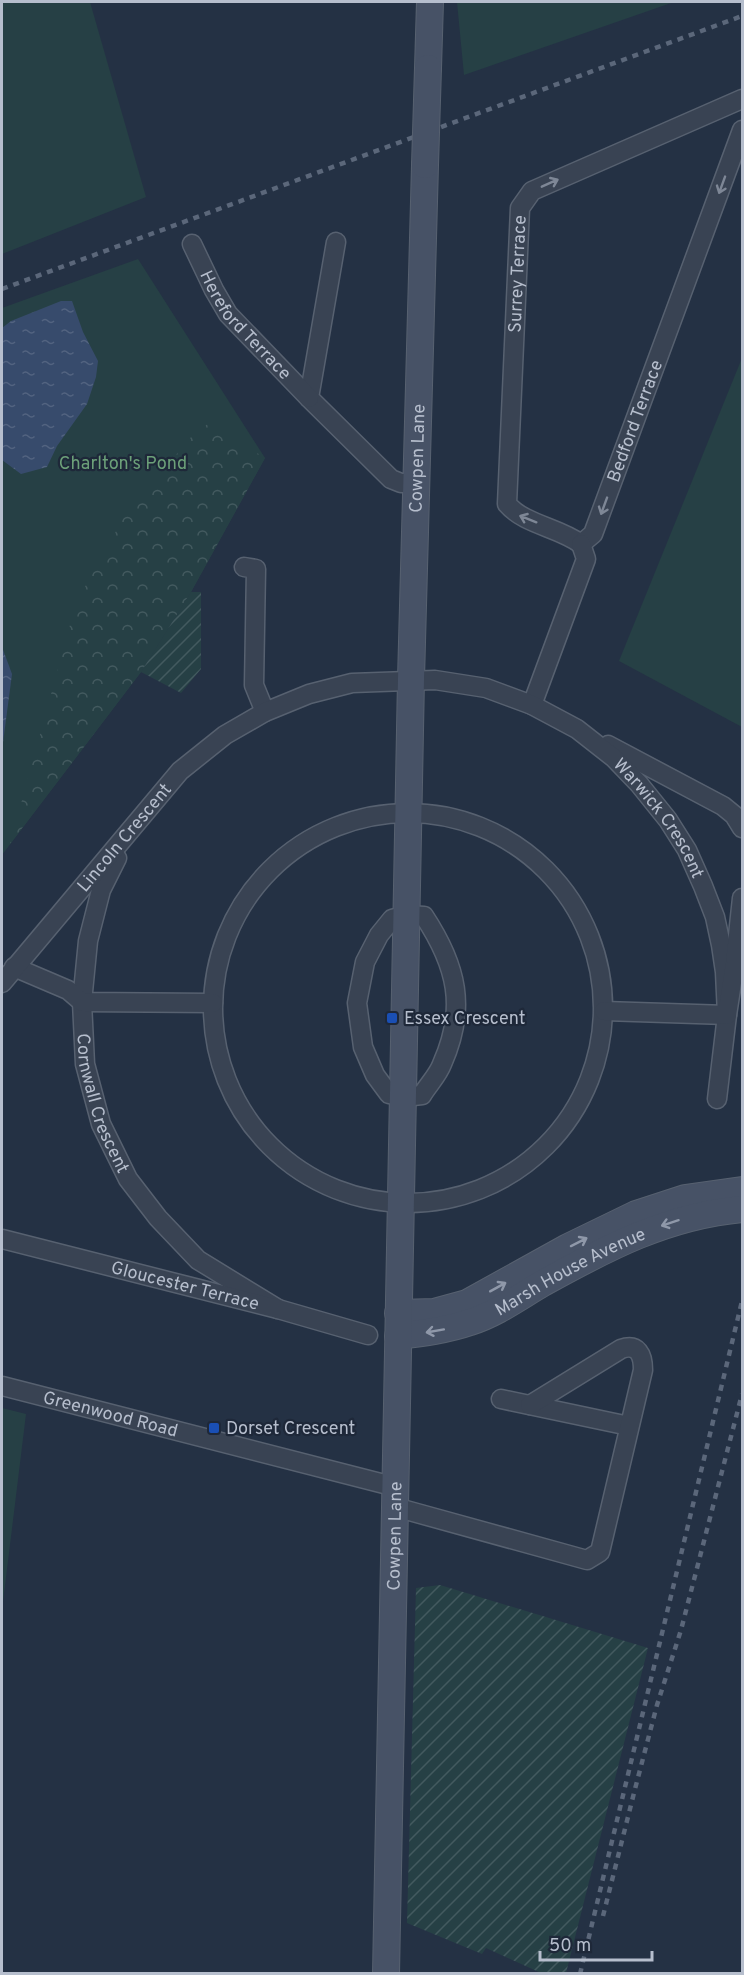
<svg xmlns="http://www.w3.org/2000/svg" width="744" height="1975" font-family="Overpass,sans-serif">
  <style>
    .green { fill: #264045 }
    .forest { fill: url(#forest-crowns) }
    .garden { fill: url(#garden-furrows) }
    .water { fill: url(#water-ripples) }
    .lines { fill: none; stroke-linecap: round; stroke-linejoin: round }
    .street-casing { stroke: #576170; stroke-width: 21 }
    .secondary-casing { stroke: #576170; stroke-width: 28 }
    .street { stroke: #394353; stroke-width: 18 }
    .secondary { stroke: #475266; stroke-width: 26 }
    .rail { stroke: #5b677a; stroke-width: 4.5; stroke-dasharray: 6 6; stroke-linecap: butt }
    .secondary-bridge-casing { stroke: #576170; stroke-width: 28; stroke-linecap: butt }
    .secondary-bridge { stroke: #475266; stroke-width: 26 }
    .oneway { stroke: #7e8796 }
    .oneway2 { stroke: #8f98a9 }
    .transit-dot { fill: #1a4fb4; stroke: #1e2839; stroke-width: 2 }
    .labels { text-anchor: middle; stroke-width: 4.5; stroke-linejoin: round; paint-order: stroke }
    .street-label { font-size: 18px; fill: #b6becd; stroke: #1e2839 }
    .park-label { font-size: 18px; fill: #6ca079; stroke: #1e2839 }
    .poi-label { font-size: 18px; fill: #b6becd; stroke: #1e2839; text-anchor: start }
  </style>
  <defs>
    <pattern id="forest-crowns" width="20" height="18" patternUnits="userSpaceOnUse" patternTransform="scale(1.5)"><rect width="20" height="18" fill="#264045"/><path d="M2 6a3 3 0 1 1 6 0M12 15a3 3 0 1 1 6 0" fill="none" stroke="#435a5f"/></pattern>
    <pattern id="garden-furrows" width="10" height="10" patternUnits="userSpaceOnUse" patternTransform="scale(1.5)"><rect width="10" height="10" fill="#264045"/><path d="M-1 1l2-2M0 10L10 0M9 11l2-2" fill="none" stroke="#435a5f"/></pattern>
    <pattern id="water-ripples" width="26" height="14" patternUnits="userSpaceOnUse" patternTransform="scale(1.5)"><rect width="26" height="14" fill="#374b6c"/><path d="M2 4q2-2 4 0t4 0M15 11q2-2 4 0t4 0" fill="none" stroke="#526380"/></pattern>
  </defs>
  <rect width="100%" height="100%" fill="#243144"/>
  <g class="green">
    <path d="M2,2H90L146,197L2,254Z"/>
    <path d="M457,2H674L464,75Z"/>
    <path d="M138,259L265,458L191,592L141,672L2,855V308Z"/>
    <path d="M742,358V727L619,661Z"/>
    <path d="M2,1408L26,1414L2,1610Z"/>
  </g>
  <path class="forest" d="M210,423L265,458L191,592L141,672L10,844L76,603L125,515L197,430Z"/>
  <g class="garden">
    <path d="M191,592H201V669L181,693L141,672Z"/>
    <path d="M440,1585L648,1648L566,1973H541L486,1948L482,1954L407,1923L416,1588Z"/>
  </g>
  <g class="water">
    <path d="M61,301H72L83,332L98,361L96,377L87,404L57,446L47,467L21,474L2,460V328L11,321Z"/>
    <path d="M2,647L12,674L2,750Z"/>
  </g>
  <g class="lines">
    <g class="street-casing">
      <g id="street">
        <path d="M336,242L309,398L391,479L401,483H417"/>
        <path id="s1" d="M192,244L214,290L228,314L309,398"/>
        <path id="s2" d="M581,544C558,527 525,525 507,504L520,208L532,191L742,99"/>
        <path id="s3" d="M581,544L593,534L742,130"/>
        <path d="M244,567L256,569L254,685L265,712"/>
        <path d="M532,705L586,559L581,544"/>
        <path d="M608,745L723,806L734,815L742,828"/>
        <circle cx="408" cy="1008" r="195"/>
        <path id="s4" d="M117,858L101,890L88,941L82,1002L85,1064L101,1124L128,1179L158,1218L198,1260L278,1309"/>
        <path d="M407,915L424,916C457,966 467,1008 442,1064C438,1075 428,1085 422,1095L404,1097L389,1094L375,1075L363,1047L357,1003L365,962L379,935L392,919Z"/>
        <path d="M14,967L68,990L82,1002L213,1003"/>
        <path id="s5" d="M2,983L180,771L225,735L265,712L309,694L352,683L435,680L486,688L532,705L577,729L614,758L639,784L668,820L687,850L703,886L715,917L721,945L725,972L727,1015L717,1099"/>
        <path d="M604,1011L727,1015L735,963L742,898"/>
        <path id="s6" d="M2,1239L278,1309L368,1335"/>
        <path id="s7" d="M2,1386L396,1487"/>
        <path d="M501,1399L629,1426"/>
        <path d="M395,1507L587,1560L600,1552L643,1370C643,1355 638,1343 621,1349L530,1405"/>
      </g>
    </g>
    <g class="secondary-casing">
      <g id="secondary">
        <path d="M428,68L430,2"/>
        <path d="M398,1313L434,1312L467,1303L568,1247L636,1214L685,1198L742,1190"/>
        <path id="s8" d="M398,1336C423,1333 447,1330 470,1322C496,1314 519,1297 543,1283C608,1247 667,1216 742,1209"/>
        <path id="s9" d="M386,1974L411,679L425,165"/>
      </g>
    </g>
    <use href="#street" class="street"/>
    <use href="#secondary" class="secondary"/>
    <g class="rail">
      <path d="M2,289L742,16"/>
      <path d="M603,1916L635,1789L657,1705L681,1630L742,1394"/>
      <path d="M580,1974L742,1301"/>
    </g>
    <g class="secondary-bridge-casing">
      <path id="secondary-bridge" d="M425,165L428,68"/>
    </g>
    <use href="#secondary-bridge" class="secondary-bridge"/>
  </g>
  <defs><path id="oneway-shaft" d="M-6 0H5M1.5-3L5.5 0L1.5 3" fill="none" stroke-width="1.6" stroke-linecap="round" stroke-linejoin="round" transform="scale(1.5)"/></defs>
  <g class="oneway">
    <use href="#oneway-shaft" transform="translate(550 183) rotate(-24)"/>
    <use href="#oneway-shaft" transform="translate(722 185) rotate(110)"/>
    <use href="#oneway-shaft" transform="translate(604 506) rotate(110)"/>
    <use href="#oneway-shaft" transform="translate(528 519) rotate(-158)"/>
  </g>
  <g class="oneway2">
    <use href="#oneway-shaft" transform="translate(670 1223) rotate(162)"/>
    <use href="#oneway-shaft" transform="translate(579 1242) rotate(-27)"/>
    <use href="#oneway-shaft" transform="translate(498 1287) rotate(-29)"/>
    <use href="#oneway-shaft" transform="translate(435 1331) rotate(170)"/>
  </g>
  <g class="transit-dot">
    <rect x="386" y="1012" width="12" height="12" rx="3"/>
    <rect x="208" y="1422" width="12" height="12" rx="3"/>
  </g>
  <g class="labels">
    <g class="street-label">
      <text dy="6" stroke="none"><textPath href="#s2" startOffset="315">Surrey Terrace</textPath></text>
      <text dy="6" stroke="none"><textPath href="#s1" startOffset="98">Hereford Terrace</textPath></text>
      <text dy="6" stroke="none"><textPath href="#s3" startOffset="136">Bedford Terrace</textPath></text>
      <text dy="6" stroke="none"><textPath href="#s9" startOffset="1516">Cowpen Lane</textPath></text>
      <text dy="6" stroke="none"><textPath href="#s5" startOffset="830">Warwick Crescent</textPath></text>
      <text dy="6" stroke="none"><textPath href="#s5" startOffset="190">Lincoln Crescent</textPath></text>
      <text dy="6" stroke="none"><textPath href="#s4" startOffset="254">Cornwall Crescent</textPath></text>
      <text dy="6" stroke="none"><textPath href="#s8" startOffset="186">Marsh House Avenue</textPath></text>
      <text dy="6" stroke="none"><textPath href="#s6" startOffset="189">Gloucester Terrace</textPath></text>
      <text dy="6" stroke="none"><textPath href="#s7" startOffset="112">Greenwood Road</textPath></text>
      <text dy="6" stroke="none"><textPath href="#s9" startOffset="438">Cowpen Lane</textPath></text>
    </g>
    <g class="park-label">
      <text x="123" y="469">Charlton's Pond</text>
    </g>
    <g class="poi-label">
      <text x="404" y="1024">Essex Crescent</text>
      <text x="226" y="1434">Dorset Crescent</text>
    </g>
  </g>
  <rect width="744" height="1975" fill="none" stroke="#b6becd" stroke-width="6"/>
  <path d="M540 1951v9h112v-9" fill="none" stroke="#b6becd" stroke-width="3"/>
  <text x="549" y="1951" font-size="18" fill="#b6becd" stroke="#1e2839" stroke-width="4.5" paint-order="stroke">50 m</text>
</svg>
